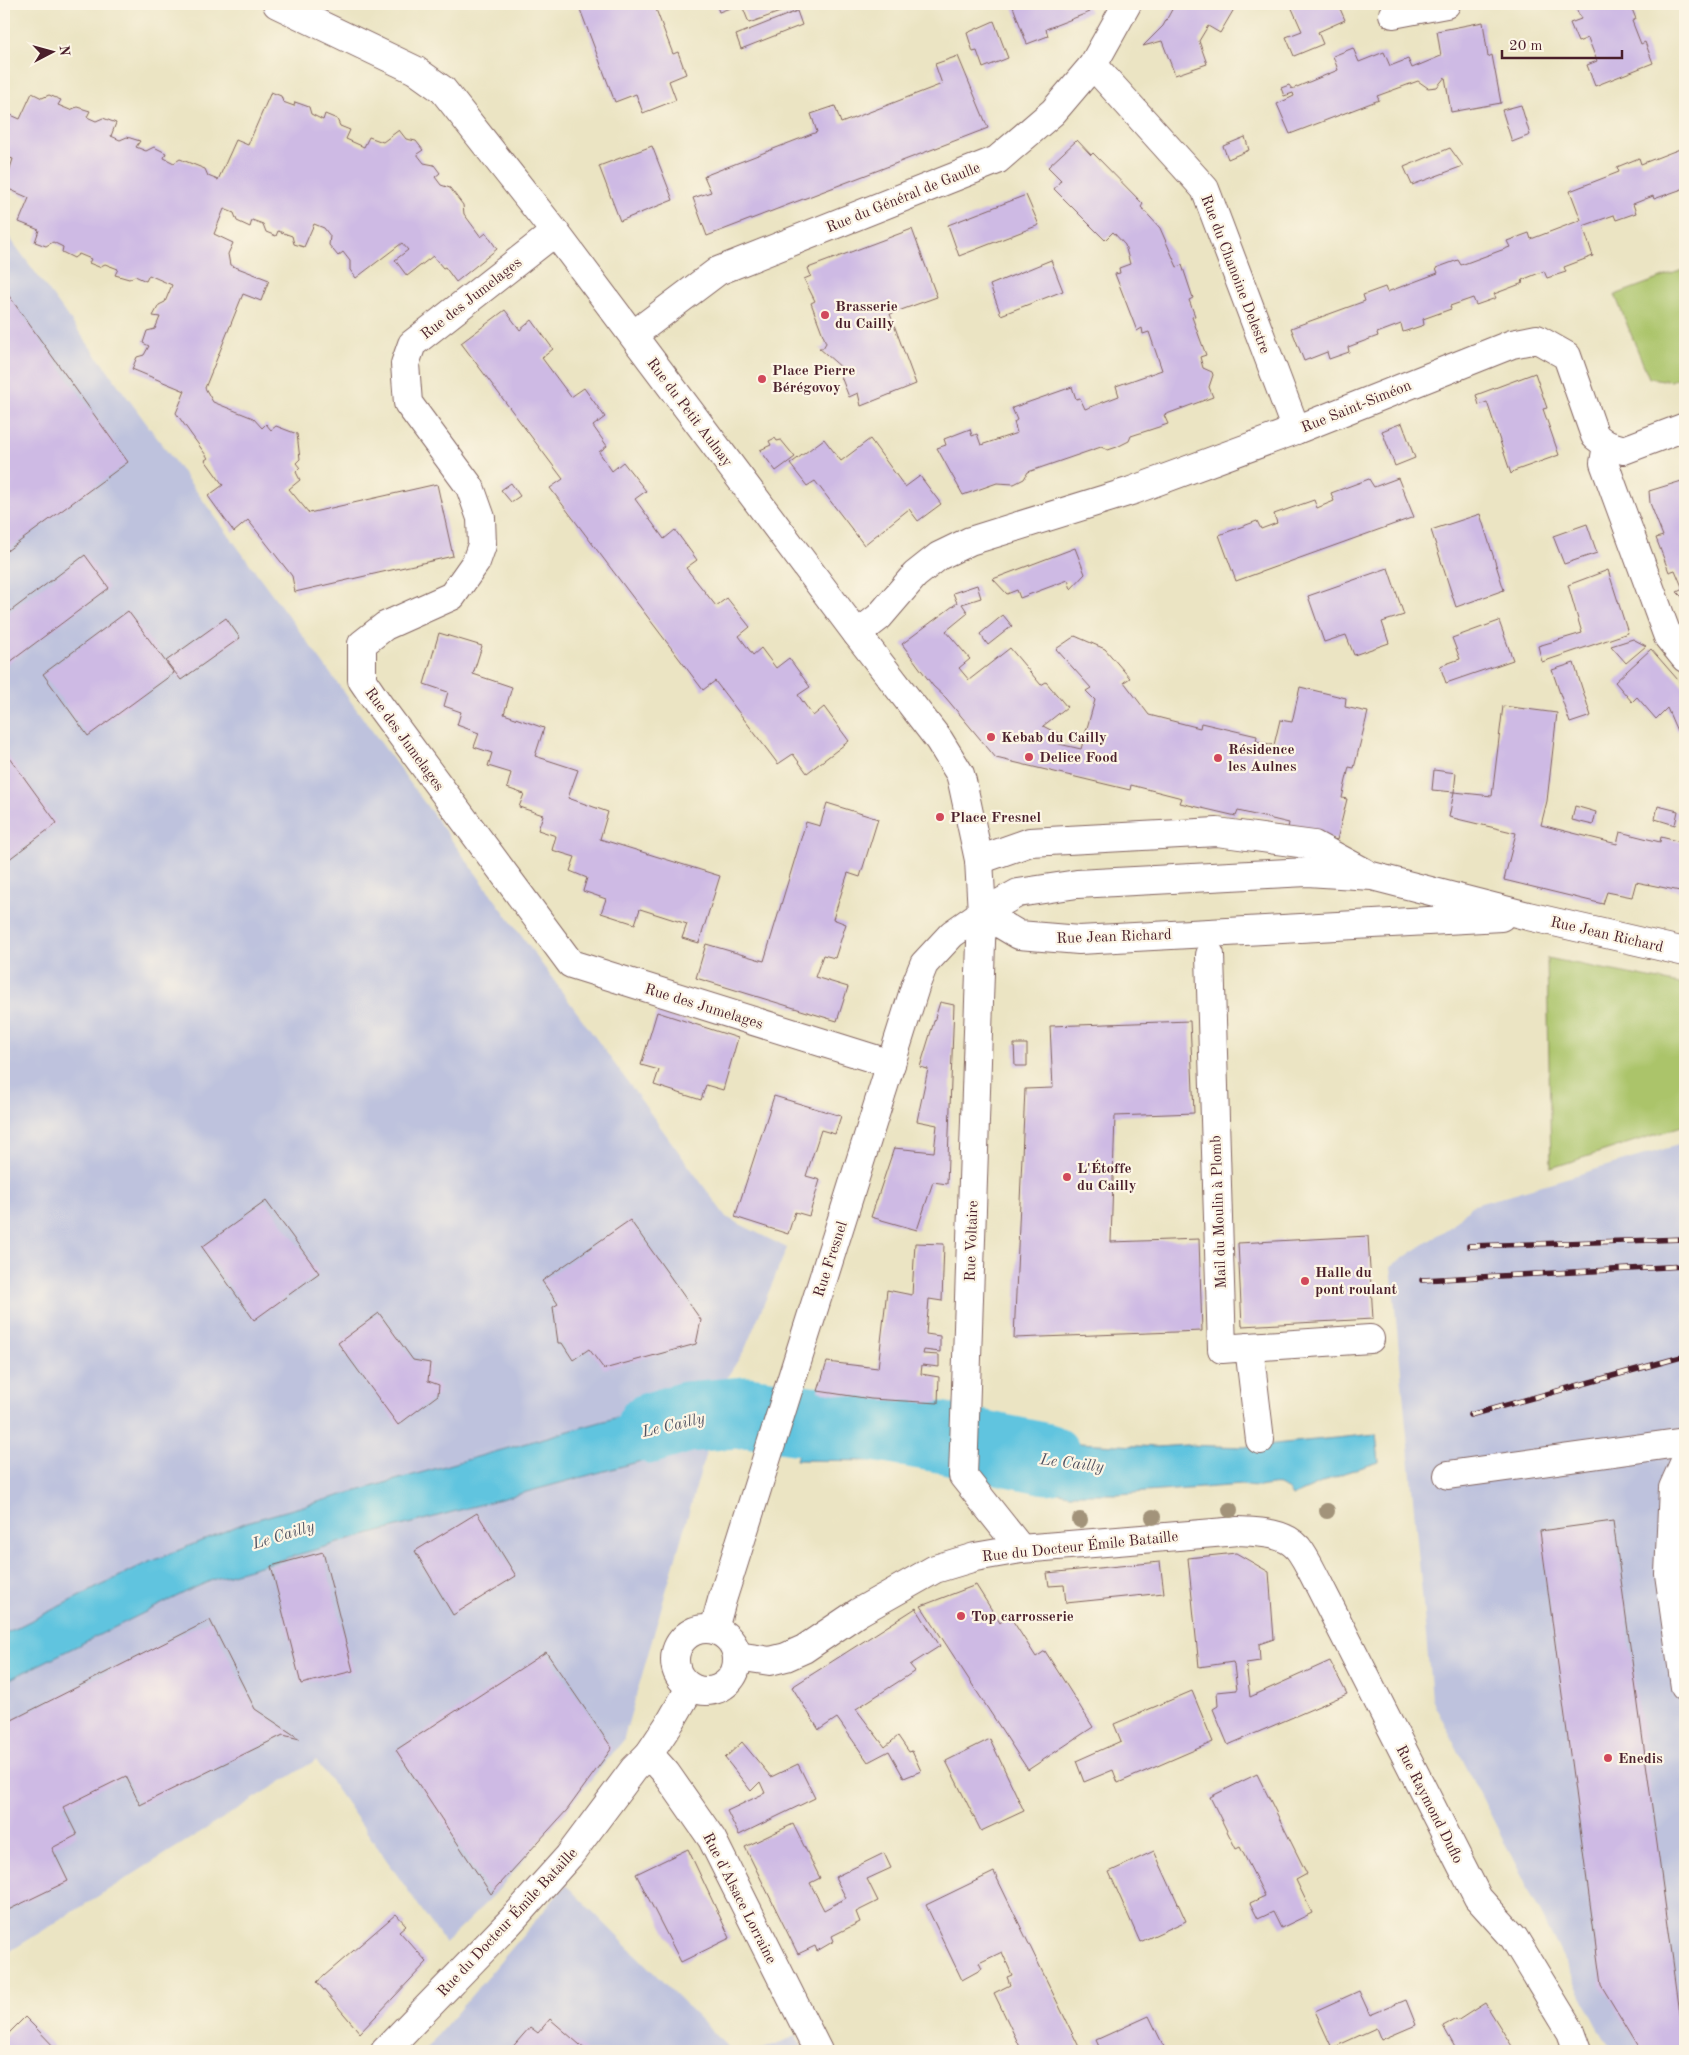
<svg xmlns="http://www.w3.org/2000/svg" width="1689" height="2055" font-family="'Old Standard TT',serif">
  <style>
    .industrial { fill: #bec2dd }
    .green { fill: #abc46a; stroke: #7a724a }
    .water { fill: #61c4df; stroke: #567285 }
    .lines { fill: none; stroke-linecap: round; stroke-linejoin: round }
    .river { stroke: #61c4df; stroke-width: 71 }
    .building { fill: #cebae4 }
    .minor-casing { stroke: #826460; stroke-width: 30 }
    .minor { stroke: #fff; stroke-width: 28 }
    .rail-casing { stroke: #4a1f2b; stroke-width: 5.5 }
    .rail { stroke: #fcf5e5; stroke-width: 4; stroke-dasharray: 11; stroke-linecap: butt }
    .tree { fill: #a2937a }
    .poi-dot { fill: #d1495b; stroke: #fcf5e5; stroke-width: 2 }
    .labels { text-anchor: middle; stroke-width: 4.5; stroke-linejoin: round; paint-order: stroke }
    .street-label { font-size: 15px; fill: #4a1f2b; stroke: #fcf5e5 }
    .poi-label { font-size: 15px; font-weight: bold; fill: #4a1f2b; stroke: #fcf5e5; text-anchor: start }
    .water-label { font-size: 16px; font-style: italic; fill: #515161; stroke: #fcf5e5 }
  </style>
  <rect width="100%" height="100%" fill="#fcf5e5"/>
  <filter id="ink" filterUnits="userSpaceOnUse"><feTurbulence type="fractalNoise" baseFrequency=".02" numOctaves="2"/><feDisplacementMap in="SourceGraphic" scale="10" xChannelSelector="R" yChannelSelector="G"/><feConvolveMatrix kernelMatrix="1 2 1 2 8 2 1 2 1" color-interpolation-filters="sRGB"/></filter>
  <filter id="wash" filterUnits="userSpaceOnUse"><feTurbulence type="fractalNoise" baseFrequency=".0096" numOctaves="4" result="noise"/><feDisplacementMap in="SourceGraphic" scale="20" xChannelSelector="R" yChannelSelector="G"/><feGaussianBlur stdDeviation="1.12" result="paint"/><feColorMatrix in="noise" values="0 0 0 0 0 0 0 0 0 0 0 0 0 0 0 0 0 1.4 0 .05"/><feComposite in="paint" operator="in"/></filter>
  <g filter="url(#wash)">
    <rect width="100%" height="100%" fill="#ebe4c3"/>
    <g class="industrial">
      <path d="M4,230L306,640L726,1217L787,1248L745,1349L728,1376L623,1741L495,1894L445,1943L316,1760L4,1955Z"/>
      <path d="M1685,1143V2051H1613L1597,2025L1432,1699L1391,1266L1453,1225L1471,1206Z"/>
      <path d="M566,1885L732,2051H424Z"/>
      <path d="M796,2036L804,2051H758Z"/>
    </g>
    <g class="green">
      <path d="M1685,269V375L1671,381L1649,378L1615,295Z"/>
      <path d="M1547,958L1685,985V1125L1551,1168Z"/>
    </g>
    <g class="water">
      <path d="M758,1380L736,1447L708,1443L338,1543L215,1579L194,1588L4,1682V1634L138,1567L247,1522L721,1388Z"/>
      <path d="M818,1391L871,1399L946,1405L944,1471L879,1461L796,1460Z"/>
      <path d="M979,1409L1016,1425L1039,1441L1157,1447L1187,1445L1244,1447L1376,1434L1379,1462L1344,1473L1292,1496C1281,1480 1275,1485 1259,1487C1253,1487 1247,1486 1242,1485L1118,1494H1068L977,1475Z"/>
    </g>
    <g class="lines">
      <path class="river" d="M651,1428L687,1417L747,1412L809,1421L861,1424L945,1438L1047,1459"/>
    </g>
    <g id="blocks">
      <g class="building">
        <path d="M578,4H654L673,54L678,52L686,74L669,81L676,100L643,113L636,94L615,102Z"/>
        <path d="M716,4H741L719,12Z"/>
        <path d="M754,4H796L797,6L749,23L743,8Z"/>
        <path d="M1012,4H1086L1090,12L1046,29L1048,36L1027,44Z"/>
        <path d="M1175,4H1237L1220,33L1208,26L1199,41L1207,64L1175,75L1162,41L1143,46L1163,26Z"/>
        <path d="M1290,4H1338L1345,20L1318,32L1323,44L1294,56L1286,37L1302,31Z"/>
        <path d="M1574,4H1630L1636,19L1632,21L1641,44L1645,42L1653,63L1595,86L1587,65L1597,61L1588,38L1578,42L1570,23L1581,19Z"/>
        <path d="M797,11L802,25L741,49L736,35Z"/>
        <path d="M994,21L1008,58L983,68L977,51L973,52L967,33Z"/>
        <path d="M1483,22L1488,57L1492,55L1501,103L1451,112L1445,77L1437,87L1428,88L1418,81L1377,96L1379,100L1290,134L1277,104L1294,96L1293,93L1284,96L1281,88L1289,85L1292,89L1338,70L1333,56L1353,48L1359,62L1384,52L1390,66L1408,59L1412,68L1441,56L1437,31Z"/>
        <path d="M958,56L988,128L707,236L693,198L711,192L704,176L817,132L811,114L835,106L841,123L942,84L935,64Z"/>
        <path d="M271,92L281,96L283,102L294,106L295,102L309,107L311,114L323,120L325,114L337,119L340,126L350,130L346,139L364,147L369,137L383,142L399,130L406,139L416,141L423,150L417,154L424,163L434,165L440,173L435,177L441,185L450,188L463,205L464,214L481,237L486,233L497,249L456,282L445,267L443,268L433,256L407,276L395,260L408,250L402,243L356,278L350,270V261L343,252L338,256L329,245L330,236L324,228L314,224L304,247L294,244L292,236L278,231L276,236L266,232L263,224L252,220L250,227L237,221L234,213L224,209L214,234L233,243L228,254L230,265L269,280L261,301L243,294L205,388L213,402L253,418L262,428L266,424L271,430L276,426L297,434L300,459L296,463L300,468L296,472L300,480L289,489L309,513L437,484L453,556L295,592L292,576L248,520L234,532L208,496L223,485L205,460L208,458L176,413L185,391L132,369L137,357L144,355L149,346L143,343L147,331L155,329L160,317L153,316L159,305L165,302L172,285L149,275L146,281L135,276L129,279L115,275L118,269L105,264L99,267L89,263L91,259L79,254L74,258L62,252L63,247L53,242L46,246L35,242L39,230L19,222L29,198L4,187L13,159L4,156V112L20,119L32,93L42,98L49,95L61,100L58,105L70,110L77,107L90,111L87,117L96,121L103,118L116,123L111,136L120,140L127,137L140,141L136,147L146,151L154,147L166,153L164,158L174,163L180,159L205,169L208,176L218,180L236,140L248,145Z"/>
        <path d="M1521,105L1530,135L1512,142L1502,110Z"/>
        <path d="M1245,137L1249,150L1228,159L1223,146Z"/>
        <path d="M1077,140L1091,155L1093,153L1143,204L1141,207L1160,228L1177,267L1182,265L1193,298L1189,300L1195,316L1192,317L1206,355L1200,357L1203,368L1212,372L1213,375L1209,387L1213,397L1164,415L1168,424L1131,436L1129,441L1117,447L1108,450L1101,447L1028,472L1024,479L1014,484L997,483L963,495L937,448L946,445L944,439L970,429L972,436L977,434L981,445L1017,433L1014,422L1017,420L1012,408L1072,387L1076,399L1080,398L1085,409L1119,396L1116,386L1162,370L1149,332L1143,334L1142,328L1137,331L1115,274L1120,273L1119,268L1130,264L1125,245L1113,232L1105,240L1054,189L1061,180L1048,167Z"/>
        <path d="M652,146L673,200L620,221L599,166Z"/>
        <path d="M1685,147V188L1654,199L1653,196L1633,204L1636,213L1616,220L1614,215L1583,226L1593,256L1564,267L1566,272L1547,278L1544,271L1522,280L1523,283L1494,294L1496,298L1476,305L1473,298L1450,306L1451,309L1423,319L1424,325L1403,332L1401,324L1377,333L1378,336L1348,347L1349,352L1329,359L1327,352L1304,361L1291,328L1365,301L1363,295L1385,287L1387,292L1438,273L1436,268L1458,260L1461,265L1510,247L1507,241L1529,233L1531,239L1581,220L1570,191L1619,172L1617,167L1639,158L1641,164Z"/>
        <path d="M1450,148L1463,166L1412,185L1404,167Z"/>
        <path d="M1026,195L1039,225L959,256L948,225Z"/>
        <path d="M912,229L937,297L890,314L916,384L861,406L858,393L849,397L838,369L842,368L819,348H823L826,343L811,303L815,301L804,279L811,276L808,268Z"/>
        <path d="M1051,260L1063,291L1001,315L990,285Z"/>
        <path d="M4,289L128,462L4,553Z"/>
        <path d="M505,310L520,330L532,320L553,349L542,358L571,397L584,388L605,417L593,426L607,446L599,452L612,471L623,462L646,491L635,499L664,539L675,530L697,560L686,568L716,606L727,598L750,627L739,636L753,655L761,648L776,668L789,658L810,687L798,695L813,716L824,707L849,741L807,773L793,754L778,764L715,681L703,690L550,488L563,479L461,343Z"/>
        <path d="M1535,373L1547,408L1543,409L1559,455L1514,471L1511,474L1487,402L1479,405L1476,395Z"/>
        <path d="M1402,423L1415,458L1395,466L1382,431Z"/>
        <path d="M775,438L777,441L781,440L795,457L776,471L760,450L771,445L769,441Z"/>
        <path d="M824,439L841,461L870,439L905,487L920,476L941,504L918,521L909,509L864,545L815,481L807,486L790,464Z"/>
        <path d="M1398,478L1414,517L1236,581L1219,535L1257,521L1261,529L1277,523L1274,514L1314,500L1317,508L1334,501L1331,493L1369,479L1374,487Z"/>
        <path d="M1685,480V600L1677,592L1683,589L1675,570L1669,572L1656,538L1663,536L1650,503L1649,491Z"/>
        <path d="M511,483L520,496L511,502L501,490Z"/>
        <path d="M1480,514L1504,590L1456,607L1431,530Z"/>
        <path d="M1587,524L1597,553L1564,564L1553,536Z"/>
        <path d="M1075,548L1085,574L1071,589L1068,580L1020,598L1017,590L1007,594L993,579Z"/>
        <path d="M85,555L109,588L6,665L4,663V616Z"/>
        <path d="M1388,568L1404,615L1382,622L1389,643L1354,655L1346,635L1324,642L1308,596Z"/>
        <path d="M1608,570L1628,633L1542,662L1538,646L1582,633L1568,585Z"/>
        <path d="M977,585L981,598L962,604L968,613L946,631L970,659L959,668L969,680L1010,648L1041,685L1046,682L1067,707L1043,726L1062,736L1059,744L1081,749L1095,700L1086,691L1091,688L1056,649L1075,636L1105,649L1130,678L1124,682L1149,715L1200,728L1201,723L1257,736L1256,741L1274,745L1280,720L1292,722L1300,687L1346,698L1345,707L1368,712L1354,768L1349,767L1342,798L1347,799L1337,840L1288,828L1289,823L1238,811L1236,816L1180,803L1182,798L1131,785L1130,790L996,758L946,698L933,686L902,644L957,603L953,593Z"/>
        <path d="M128,611L174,673L88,736L43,674Z"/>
        <path d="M1003,615L1012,626L988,645L980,634Z"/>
        <path d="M226,618L240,638L181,680L166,661Z"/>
        <path d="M1499,621L1513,660L1446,683L1440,666L1460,659L1452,638Z"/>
        <path d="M439,633L482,646L473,674L512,687L504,714L544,728L535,756L578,770L568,798L608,812L600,839L720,876L699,943L682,938L687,924L640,909L635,924L601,913L606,899L583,891L587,878L570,871L575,857L552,850L556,836L538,830L543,815L519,807L524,794L507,788L511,773L488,766L492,753L474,747L479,733L457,725L461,712L444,706L448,692L424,684Z"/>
        <path d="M1633,639L1646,646L1626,663L1611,646Z"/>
        <path d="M1651,649L1685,688V728L1677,731L1667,708L1656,719L1637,697L1632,702L1615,682Z"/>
        <path d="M1574,663L1591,716L1570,723L1552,670Z"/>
        <path d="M1503,706L1557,713L1547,801L1541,825L1617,844L1620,832L1660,842L1661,837L1685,843V892L1636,882L1632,897L1607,892L1603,904L1504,880L1516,833L1449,817L1454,792L1432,790L1434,770L1456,773L1454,792L1492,796Z"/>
        <path d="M4,750L57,823L4,863Z"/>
        <path d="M827,803L878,819L860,877L848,873L833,919L846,924L835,958L823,955L815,977L848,987L837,1021L696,978L706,944L764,961L806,822L820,826Z"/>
        <path d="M1575,806L1596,812L1593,825L1572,820Z"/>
        <path d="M1658,806L1678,811L1675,825L1655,819Z"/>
        <path d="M940,1002L954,1005L947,1184L933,1182L917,1230L871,1217L894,1148L934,1152L937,1125L917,1121L928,1069L920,1067Z"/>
        <path d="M657,1012L738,1038L723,1090L706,1085L701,1100L654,1085L659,1070L641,1065Z"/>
        <path d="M1190,1021L1194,1113L1115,1116L1111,1242L1199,1239L1202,1331L1014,1338L1025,1089L1053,1088L1050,1026Z"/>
        <path d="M1014,1044H1027V1066H1015Z"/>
        <path d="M774,1096L841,1116L835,1134L821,1130L806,1176L820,1180L809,1216L795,1212L788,1234L735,1217Z"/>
        <path d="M266,1201L319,1273L254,1320L202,1247Z"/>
        <path d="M630,1220L701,1320L696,1344L604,1369L589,1349L573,1360L562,1343H558L553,1307L558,1304L542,1281Z"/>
        <path d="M1368,1236L1373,1319L1242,1326L1238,1243Z"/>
        <path d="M915,1243L944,1244L942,1301L929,1299L926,1334L940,1336V1352L924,1350L923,1354L939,1355V1367L922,1365L921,1374L939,1377L938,1403L871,1399L818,1391L827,1362L878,1368L887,1290L912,1295Z"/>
        <path d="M379,1313L413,1360L430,1363L428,1381L439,1385L438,1395L398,1425L338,1343Z"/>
        <path d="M477,1513L516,1576L453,1615L415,1551Z"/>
        <path d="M1613,1521L1685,2049V2051H1641L1601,1985L1540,1531Z"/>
        <path d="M323,1552L353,1671L301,1684L271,1566Z"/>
        <path d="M1236,1553L1269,1572L1274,1639L1259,1644L1260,1661L1246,1663L1250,1697L1330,1661L1347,1694L1228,1745L1213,1709L1218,1706L1217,1692L1237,1690L1234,1665L1233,1662L1199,1667L1188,1558Z"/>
        <path d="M1160,1562L1164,1593L1066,1603L1064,1585L1049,1586L1047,1573Z"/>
        <path d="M976,1585L1000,1623L1009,1615L1036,1657L1045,1651L1093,1727L1028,1770L921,1606Z"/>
        <path d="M916,1608L940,1646L910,1665L915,1671L856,1709L885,1747L898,1736L909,1752L912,1751L921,1771L904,1778L889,1751L868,1762L837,1718L819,1730L792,1687Z"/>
        <path d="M210,1620L255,1709L300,1739L283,1735L140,1805L126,1776L63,1807L77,1835L52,1848L68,1881L4,1912V1724Z"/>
        <path d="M546,1652L612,1748L567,1810L491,1894L396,1750Z"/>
        <path d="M1192,1691L1213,1742L1118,1783L1113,1770L1084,1782L1076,1761L1121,1741L1114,1724Z"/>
        <path d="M990,1739L1024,1811L981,1831L946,1761Z"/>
        <path d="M742,1742L771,1777L798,1764L815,1798L739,1835L727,1811L765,1793L760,1782L751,1791L725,1758Z"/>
        <path d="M1257,1774L1307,1874L1296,1880L1312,1913L1281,1928L1273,1912L1258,1919L1250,1903L1265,1896L1240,1847L1236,1849L1210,1797Z"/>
        <path d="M793,1824L820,1878L810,1883L824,1910L846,1898L835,1877L884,1853L891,1868L867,1879L878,1901L856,1912L860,1922L832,1936L834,1941L817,1951L815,1946L798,1954L745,1847Z"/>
        <path d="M688,1849L730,1938L681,1962L636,1874Z"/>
        <path d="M1154,1851L1186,1921L1140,1942L1109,1872Z"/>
        <path d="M994,1872L1027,1940L1081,2051H1022L994,1993L1010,1985L1007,1977L1012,1975L1002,1952L979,1963L982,1969L962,1980L926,1905Z"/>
        <path d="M396,1914L406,1925L399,1931L427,1962L360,2033L317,1982Z"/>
        <path d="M1359,1991L1370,2015L1406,2000L1416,2025L1381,2040L1376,2028L1332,2048L1315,2011Z"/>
        <path d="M1485,2003L1515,2051H1457L1443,2026L1456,2019L1457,2021Z"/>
        <path d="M1149,2016L1166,2051H1101L1096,2040Z"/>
        <path d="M25,2017L36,2028L58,2051H4V2038Z"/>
        <path d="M550,2019L587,2051H509L530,2027L538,2033Z"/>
      </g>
    </g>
  </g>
  <g filter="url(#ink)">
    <use href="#blocks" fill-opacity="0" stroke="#826460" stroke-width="1"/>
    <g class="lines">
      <g class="minor-casing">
        <g id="minor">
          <path d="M277,4L415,70L443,90L555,232L857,634L939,740L960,774L962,781L979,860L982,913L963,1476L1021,1549"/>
          <path d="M1393,14L1446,4"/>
          <path d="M1093,65L1205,189L1296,430"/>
          <path d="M555,232L412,344L405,364L408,403L470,487L481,518L482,545L476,562L452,596L385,626L362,644V680L379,705L571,964L891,1064"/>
          <path d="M633,335L718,271L997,160L1053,112L1093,65L1127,4"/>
          <path d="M1607,445L1624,450L1685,427"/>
          <path d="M857,634L879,617L915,575L939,556L970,541L1131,491L1296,430L1512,344L1537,339L1567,356L1595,436L1607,445L1604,463L1668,637L1685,658"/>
          <path d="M979,860L1030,842L1217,832L1314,845L1364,872"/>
          <path d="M982,913L1019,935L1079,940L1501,917"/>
          <path d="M1210,955L1222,1349L1249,1347L1260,1440"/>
          <path d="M1249,1347L1370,1339"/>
          <path d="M1685,1461L1673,1488L1669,1574L1685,1687"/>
          <path d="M1448,1475L1685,1442"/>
          <circle cx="706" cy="1660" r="31"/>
          <path d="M714,1629L722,1600L916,984L924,964L952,934L982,913L1018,893L1077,884L1307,872L1372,876L1528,916L1685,952"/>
          <path d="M737,1656L770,1661L786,1657L804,1649L859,1612L935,1569L975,1557L1021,1549L1238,1531C1258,1532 1284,1532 1298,1548C1306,1558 1312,1572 1318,1583L1478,1898L1514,1938L1571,2032L1578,2051"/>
          <path d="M649,1754L666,1773L712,1839L818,2051"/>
          <path d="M385,2051L510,1922L569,1856L634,1769L649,1754L671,1721L690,1688"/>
        </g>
      </g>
      <use href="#minor" class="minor"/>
      <g class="rail-casing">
        <g id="rail">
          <path d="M1469,1246L1685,1239"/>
          <path d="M1422,1280L1685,1266"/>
          <path d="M1470,1415L1685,1356"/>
        </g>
      </g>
      <use href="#rail" class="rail"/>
    </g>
    <g class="tree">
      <circle cx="1230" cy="1510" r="8"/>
      <circle cx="1327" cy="1511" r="8"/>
      <circle cx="1153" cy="1517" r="8"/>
      <circle cx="1080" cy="1520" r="8"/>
    </g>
  </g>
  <g class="poi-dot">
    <circle cx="825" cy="315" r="5"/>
    <circle cx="762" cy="379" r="5"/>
    <circle cx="991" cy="737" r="5"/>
    <circle cx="1029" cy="757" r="5"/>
    <circle cx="1218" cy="758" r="5"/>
    <circle cx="940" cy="817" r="5"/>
    <circle cx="1067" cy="1177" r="5"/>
    <circle cx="1305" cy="1281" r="5"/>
    <circle cx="961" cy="1616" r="5"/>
    <circle cx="1608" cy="1758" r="5"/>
  </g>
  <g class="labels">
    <g class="street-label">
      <text transform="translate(903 197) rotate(-22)" y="5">Rue du Général de Gaulle</text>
      <text transform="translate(1236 274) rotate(69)" y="5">Rue du Chanoine Delestre</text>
      <text transform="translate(471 298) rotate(-38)" y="5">Rue des Jumelages</text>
      <text transform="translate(1356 406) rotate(-22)" y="5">Rue Saint-Siméon</text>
      <text transform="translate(690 412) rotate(53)" y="5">Rue du Petit Aulnay</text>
      <text transform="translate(405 739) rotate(54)" y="5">Rue des Jumelages</text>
      <text transform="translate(1607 934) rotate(13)" y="5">Rue Jean Richard</text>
      <text transform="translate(1114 936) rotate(-2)" y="5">Rue Jean Richard</text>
      <text transform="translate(704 1006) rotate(17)" y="5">Rue des Jumelages</text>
      <text transform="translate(1218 1212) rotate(-92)" y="5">Mail du Moulin à Plomb</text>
      <text transform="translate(971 1241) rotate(-88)" y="5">Rue Voltaire</text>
      <text transform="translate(830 1259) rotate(-72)" y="5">Rue Fresnel</text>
      <text transform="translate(1080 1546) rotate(-6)" y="5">Rue du Docteur Émile Bataille</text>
      <text transform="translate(1430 1804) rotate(63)" y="5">Rue Raymond Duflo</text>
      <text transform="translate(740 1898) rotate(63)" y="5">Rue d'Alsace Lorraine</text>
      <text transform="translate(507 1922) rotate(-47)" y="5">Rue du Docteur Émile Bataille</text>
    </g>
    <g class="poi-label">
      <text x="835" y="311">Brasserie<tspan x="835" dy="17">du Cailly</tspan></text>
      <text x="772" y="375">Place Pierre<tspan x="772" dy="17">Bérégovoy</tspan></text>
      <text x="1001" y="742">Kebab du Cailly</text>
      <text x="1228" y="754">Résidence<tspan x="1228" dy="17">les Aulnes</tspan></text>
      <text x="1039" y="762">Delice Food</text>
      <text x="950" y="822">Place Fresnel</text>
      <text x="1077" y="1173">L'Étoffe<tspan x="1077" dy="17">du Cailly</tspan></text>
      <text x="1315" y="1277">Halle du<tspan x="1315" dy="17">pont roulant</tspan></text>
      <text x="971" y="1621">Top carrosserie</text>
      <text x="1618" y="1763">Enedis</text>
    </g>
    <g class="water-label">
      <text transform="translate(673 1424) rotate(-13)" y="6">Le Cailly</text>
      <text transform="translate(1072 1462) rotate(7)" y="6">Le Cailly</text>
      <text transform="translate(283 1534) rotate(-17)" y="6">Le Cailly</text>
    </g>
  </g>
  <rect width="1689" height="2055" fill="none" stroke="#fcf5e5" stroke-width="20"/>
  <g transform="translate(52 52) rotate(84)" stroke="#fcf5e5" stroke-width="4" paint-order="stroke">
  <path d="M0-4L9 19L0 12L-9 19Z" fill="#4a1f2b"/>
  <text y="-8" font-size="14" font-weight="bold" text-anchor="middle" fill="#4a1f2b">N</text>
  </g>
  <path d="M1502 50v8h120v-8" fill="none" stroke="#4a1f2b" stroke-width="2.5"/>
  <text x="1509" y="50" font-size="15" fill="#4a1f2b" stroke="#fcf5e5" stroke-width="4" paint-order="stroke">20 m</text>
</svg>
